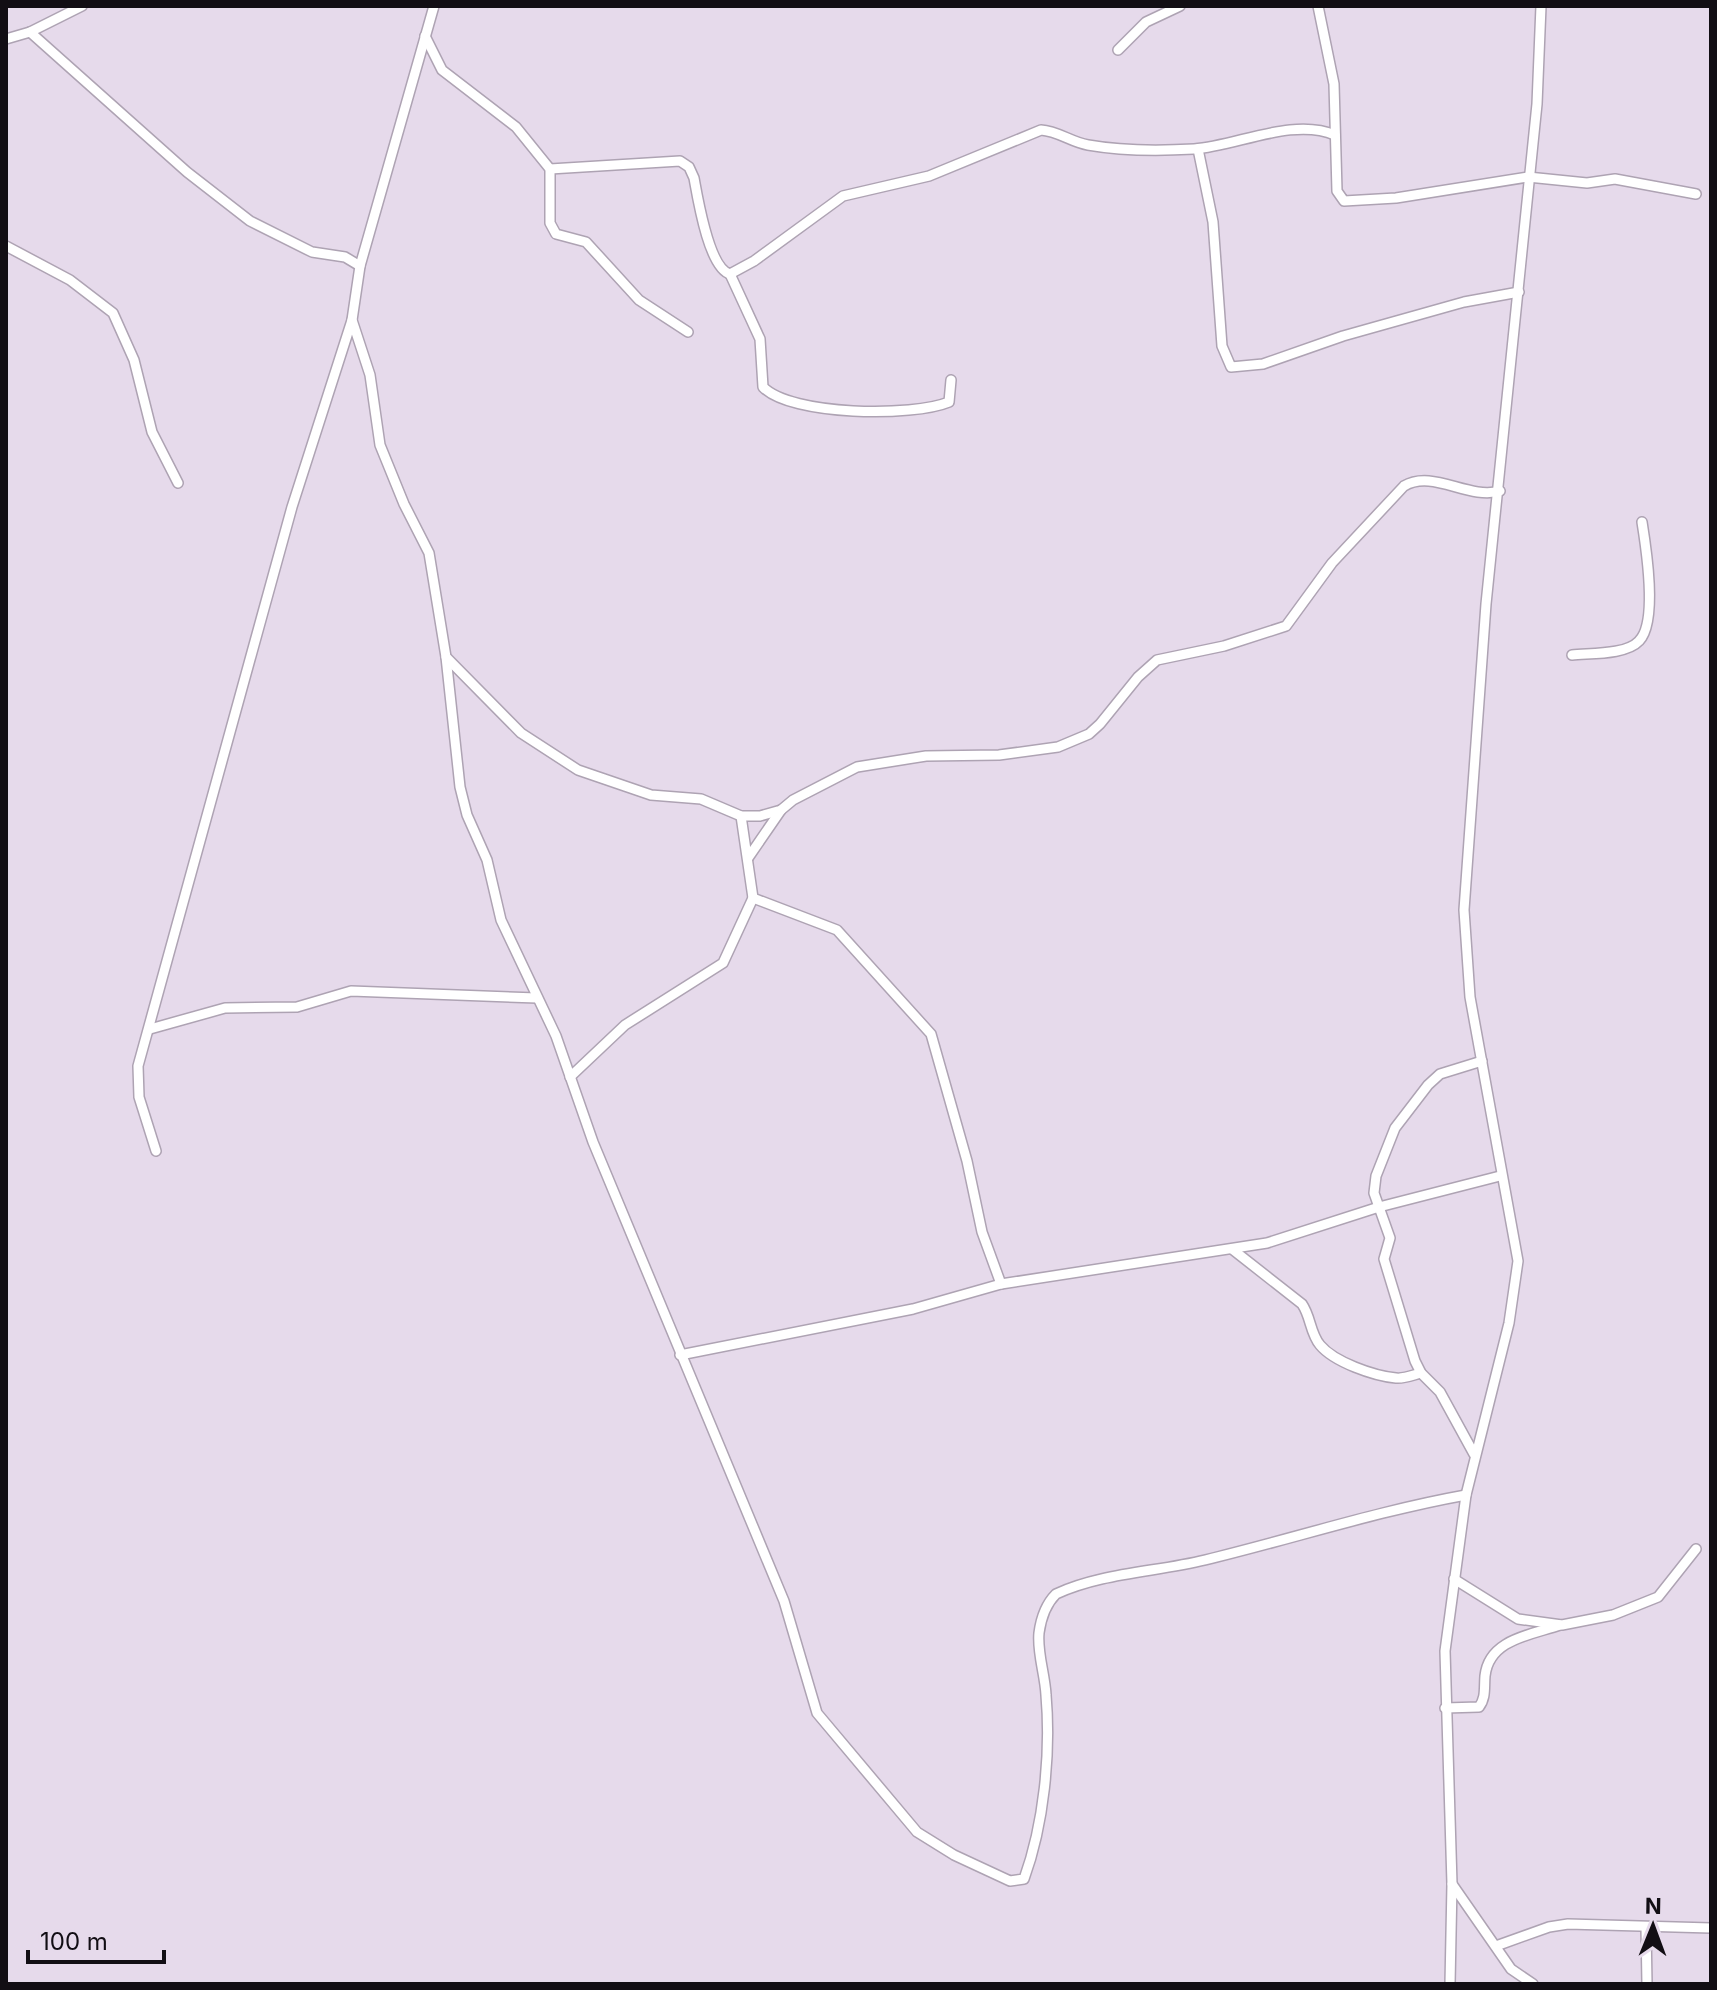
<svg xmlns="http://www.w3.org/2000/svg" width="1717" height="1990" font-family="Inter,sans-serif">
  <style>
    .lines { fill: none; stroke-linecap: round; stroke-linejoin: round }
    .minor-casing { stroke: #aea3b3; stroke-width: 12 }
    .minor { stroke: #fff; stroke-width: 9 }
  </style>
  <rect width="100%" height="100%" fill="#e6daeb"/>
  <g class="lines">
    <g class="minor-casing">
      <g id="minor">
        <path d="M434,6L360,266L352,320L370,375L380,445L404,504L429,553L446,657L521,733L578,770L651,795L701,799L741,816H760L781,810L793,800L857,767L926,756L999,755L1058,747L1089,734L1100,724L1138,677L1157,660L1224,646L1286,626L1332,563L1404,486C1433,469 1468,500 1500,491"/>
        <path d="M1318,6L1334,84L1337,191L1344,201L1396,198L1528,177L1587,183L1615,179L1696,194"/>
        <path d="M30,32L187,172L250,221L312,252L345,257L360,266"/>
        <path d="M425,36L442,70L516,127L550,169V223L556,234L586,242L639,300L688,332"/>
        <path d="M6,39L30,32L82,6"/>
        <path d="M1118,50L1146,22L1180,6"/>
        <path d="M1198,149L1213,222L1222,346L1231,367L1263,364L1343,336L1464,302L1519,292"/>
        <path d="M550,169L680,161L689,167L694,178C698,200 709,268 730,274L754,261L843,196L929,176L1041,130C1058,131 1071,142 1088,145C1122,151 1159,151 1194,149C1237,146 1293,117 1335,135"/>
        <path d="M6,246L70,280L113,313L134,360L152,432L178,483"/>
        <path d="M730,274L760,339L763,387C791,416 913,417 949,402L951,380"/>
        <path d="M1572,655C1590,653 1626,655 1639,641C1658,622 1646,547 1642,522"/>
        <path d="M446,657L460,787L467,815L487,860L501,920L556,1036L593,1142L784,1601L817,1713L917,1832L954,1855L1010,1881L1024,1879C1044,1824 1051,1753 1046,1695C1045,1674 1037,1653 1039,1633C1041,1618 1045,1605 1056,1594C1101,1573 1156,1572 1205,1560C1292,1539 1377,1511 1466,1495"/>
        <path d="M741,816L753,898L837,930L931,1034L967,1161L982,1232L1001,1284"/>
        <path d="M748,858L781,810"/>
        <path d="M150,1029L225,1008L297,1007L351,991L537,998"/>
        <path d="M570,1077L625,1025L723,963L753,898"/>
        <path d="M156,1151L139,1097L138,1066L292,507L352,320"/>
        <path d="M1232,1249L1302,1304C1311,1317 1310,1333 1320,1345C1334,1362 1374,1376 1396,1378C1404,1379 1413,1375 1421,1373"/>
        <path d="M680,1355L913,1309L1001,1284L1267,1243L1379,1207L1500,1176"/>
        <path d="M1474,1454L1440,1392L1421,1373L1415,1361L1384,1259L1390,1238L1374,1193L1376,1176L1395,1128L1428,1085L1440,1074L1482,1061"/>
        <path d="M1454,1579L1518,1619L1562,1625L1613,1615L1658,1597L1696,1549"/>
        <path d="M1445,1708L1479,1707C1486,1698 1484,1688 1485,1676C1489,1639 1531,1635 1560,1625"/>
        <path d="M1452,1884L1511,1969L1533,1984"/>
        <path d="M1646,1927L1647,1984"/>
        <path d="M1496,1946L1549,1927L1568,1924L1711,1928"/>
        <path d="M1450,1984L1452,1884L1445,1651L1466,1495L1509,1323L1518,1261L1470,997L1464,910L1486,604L1537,104L1541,6"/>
      </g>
    </g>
    <use href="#minor" class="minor"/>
  </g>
  <rect width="1717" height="1990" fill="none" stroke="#120e14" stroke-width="16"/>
  <g transform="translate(1653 1926) rotate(1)" stroke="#e6daeb" stroke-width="6" paint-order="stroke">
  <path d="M0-6L14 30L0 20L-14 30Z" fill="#120e14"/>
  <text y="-12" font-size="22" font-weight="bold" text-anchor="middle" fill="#120e14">N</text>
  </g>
  <path d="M28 1950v12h136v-12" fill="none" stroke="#120e14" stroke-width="4"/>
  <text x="40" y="1950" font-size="24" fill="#120e14" stroke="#e6daeb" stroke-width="6" paint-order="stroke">100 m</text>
</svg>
